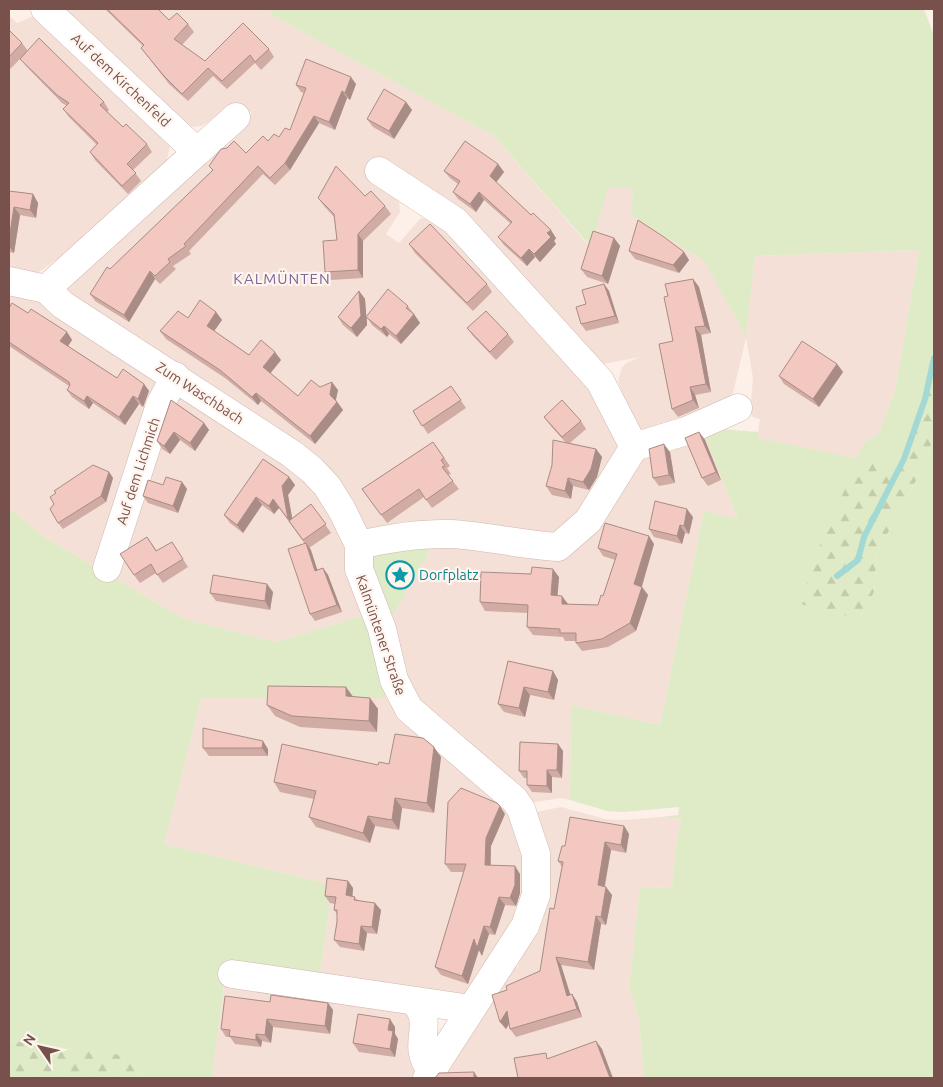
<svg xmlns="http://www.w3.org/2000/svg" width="943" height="1087" font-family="Ubuntu,sans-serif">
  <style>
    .residential { fill: #f4e0d7 }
    .green { fill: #deebc6 }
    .forest { fill: url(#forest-firs) }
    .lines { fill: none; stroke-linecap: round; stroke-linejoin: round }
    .stream { stroke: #a2d9d4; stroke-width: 6 }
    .minor-casing { stroke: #d2b7b0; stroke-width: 29 }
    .minor { stroke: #fff; stroke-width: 28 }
    .wall { fill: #d0aca5 }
    .shaded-wall { fill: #a98c86 }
    .building { fill: #f2c8c0; stroke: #a98c86 }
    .labels { text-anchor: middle; stroke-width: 4.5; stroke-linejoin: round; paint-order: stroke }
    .street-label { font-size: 14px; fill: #78504c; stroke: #fff5ef }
    .culture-label { font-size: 14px; fill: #0d838f; stroke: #fff5ef; text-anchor: start }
    .neighbourhood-label { font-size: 15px; letter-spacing: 1px; fill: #7d689a; stroke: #fff5ef }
  </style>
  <defs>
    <pattern id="forest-firs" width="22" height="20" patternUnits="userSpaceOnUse" patternTransform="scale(1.25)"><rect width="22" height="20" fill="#deebc6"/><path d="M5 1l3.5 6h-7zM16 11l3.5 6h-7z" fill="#c2cbac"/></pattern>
  </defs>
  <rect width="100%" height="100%" fill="#fdf0e9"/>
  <g class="residential">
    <path d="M63,9H268L273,16L494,136L590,247L608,188H633L631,215L704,261L746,335L755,256L919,250L895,391L879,433L864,443L856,458L757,438L760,419L753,417L750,412L753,378L746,338L732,397L639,437L618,381L622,367L628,362L640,357L598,365L483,237L399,200L400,212L386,234L399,243L420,219L426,218L437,221L595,387L619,445L604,478L568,524L549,537L360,529L351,511L64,292L204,162L252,113L241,106L223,111L202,126L189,127Z"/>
    <path d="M9,15L17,23L34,16L169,142L170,146L166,164L87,238L36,274L9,270Z"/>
    <path d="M9,291L37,300L295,466L348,536L345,550V561L365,615L276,642L184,619L43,536L9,508Z"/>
    <path d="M703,432L738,519L704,511L660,725L571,705L570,800L561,798L523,804L422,712L401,681L389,623L433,545L479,543L539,558L634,459Z"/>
    <path d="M201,698H386L399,714L508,805L528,856L527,902L467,994L458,996L319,978L333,885L164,844Z"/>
    <path d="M561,807L605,819L624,820L661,817L682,819L676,844L672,888L640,887L629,986L639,1019L644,1078H438L508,966L518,967L531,813Z"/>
    <path d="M225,979L410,1013L420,1078H212Z"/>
  </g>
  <g class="green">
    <path d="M268,9H924L934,36V358L925,399L904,459L801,604L859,619L874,592L877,553L927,460L934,433V1078H644L639,1019L629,986L640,887L672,888L676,844L682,819L661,817L678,815L679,807L624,812L607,811L570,800L571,705L660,725L704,511L738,519L703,432L710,428L758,432V438L856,458L864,443L879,433L895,391L919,250L755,256L746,336L704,261L631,215L633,188H608L591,247L494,136L273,16Z"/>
    <path d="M9,508L43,536L184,619L276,642L365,615L386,698H201L164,844L333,885L319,978L227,963L212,1078H136L137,1057L9,1041Z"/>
    <path d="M433,545L389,623C382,603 362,574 375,554Z"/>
  </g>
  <g class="forest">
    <path d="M934,358V433L927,460L877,553L874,592L859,619L800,604L822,540L858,460L904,459L925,399Z"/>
    <path d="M9,1041L138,1057L136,1078H9Z"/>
  </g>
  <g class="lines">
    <path class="stream" d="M837,576L858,560L864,537L904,459L925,399L934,358"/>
    <g class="minor-casing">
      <g id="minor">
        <path d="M45,9L197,152L46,289"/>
        <path d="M197,152L236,117"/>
        <path d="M9,281L46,289L63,305L292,454L312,470L327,486L342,510L359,545V569L382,629L394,680L409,709L514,799L521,809L536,854V895L525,926L427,1078"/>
        <path d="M634,447L686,431L738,408"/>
        <path d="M359,545C389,538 420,533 451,534C487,536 522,545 558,547L588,521L634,447L600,381L455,221L379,171"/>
        <path d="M107,568L160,405L175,376"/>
        <path d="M232,974L471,1009"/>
        <path d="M415,1002C436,1026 410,1043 431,1070"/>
      </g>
    </g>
    <use href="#minor" class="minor"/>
  </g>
  <g class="wall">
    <path d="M105,9H158L169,20L188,24L194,32L182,45L205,61L269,49L274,57L261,70L255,63L227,89L213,76L188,101L169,84L141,48L143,46Z"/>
    <path d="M9,30L22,43L28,51L104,102L109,110L107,112L123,127L147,144L152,152L133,170L141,181L128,194L95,160L90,152L97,145L69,117L63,109L67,106L62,103L26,66L20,59L9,70Z"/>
    <path d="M356,84L350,100L347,98L335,130L319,123L290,170L275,185L263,174L189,251L191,254L173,266L176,269L160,284L155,279L129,322L95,301L90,294L110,269L213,170L209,166L246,153L268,141L279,137L290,130L304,93L301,92L296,85Z"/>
    <path d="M406,102L412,110L394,139L373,127L367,119Z"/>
    <path d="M498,164L504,172L496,182L556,238L554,241L556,244L540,262L535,257L527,266L504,245L498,237L511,224L484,200L476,212L458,199L453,192L458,184L450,178L444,171Z"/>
    <path d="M9,191L33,194L38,203L36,218L20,215L14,253L9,252Z"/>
    <path d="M365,196L385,206L391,214L363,241V278L331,280L325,272L337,240L334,217L324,206L318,198Z"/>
    <path d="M614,238L620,246L608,284L587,277L581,269Z"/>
    <path d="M409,244L487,284L492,292L473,311L415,253Z"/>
    <path d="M629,251L684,252L689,260L679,273L635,259Z"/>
    <path d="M693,279L699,287L711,333L701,335L711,392L695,395L699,408L678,417L672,409L673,341L668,296Z"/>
    <path d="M604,284L609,291L619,323L586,331L581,324L586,304Z"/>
    <path d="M359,291L365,299L366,316L408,306L420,323L401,344L389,334L387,337L372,325L367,317V325L357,337L343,325L338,317Z"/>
    <path d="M9,308L28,313L67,332L72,340L68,346L117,378L144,384L149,391L143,407L139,404L125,425L93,403L89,409L72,397L67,390L69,386L9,346Z"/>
    <path d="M216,312L222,320L214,331L249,355L281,360L270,373L298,396L320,387L338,390L336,400L343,410L315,444L261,401L258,405L225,378L166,339L160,331L188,318Z"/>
    <path d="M467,328L508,334L514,342L496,360L473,336Z"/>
    <path d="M837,364L843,372L819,407L784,384L779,376Z"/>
    <path d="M451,386L466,408L428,434L413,411Z"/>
    <path d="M171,400L204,423L209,430L195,451L180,440L170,454L162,449L157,441Z"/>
    <path d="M544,417L581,421L586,429L570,443L596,449L602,457L597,477L589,490L573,486L571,499L552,495L546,486L566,443L550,425Z"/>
    <path d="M699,432L705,440L721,480L708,486L702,478Z"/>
    <path d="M433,442L450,466L447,468L451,474L448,475L459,489L432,508L424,497L387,523L362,489Z"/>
    <path d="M670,452L675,483L659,486L653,478Z"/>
    <path d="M109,472L113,478L106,502L63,529L58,523Z"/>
    <path d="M289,477L295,485L288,495L292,518L311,504L331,533L309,548L317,570L323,568L328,575L342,612L315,621L310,614L305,544L279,508L274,514L262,505L243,533L230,523L224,515Z"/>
    <path d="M182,482L187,489L178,513L148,503L143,496L163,485Z"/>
    <path d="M693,517L689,534L685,533L682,544L654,537L649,529Z"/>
    <path d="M147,537L157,551L172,542L188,567L163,583L156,573L140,583L134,575Z"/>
    <path d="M654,544L642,587L648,595L636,631L608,647L582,651L576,643V641H565L563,637L533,635L527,627L528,613L485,611L480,602L559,577L557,596L568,604L598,605L603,596L615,560L603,556L598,548Z"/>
    <path d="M273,592L270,610L216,601L210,593Z"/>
    <path d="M508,661L553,671L558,680L554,700L530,695L525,717L504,712L498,704Z"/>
    <path d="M370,698L378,709L377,732L300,727L275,716L267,705Z"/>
    <path d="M203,728L268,749V756H209L203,748Z"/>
    <path d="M558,744L563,751L562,778L552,777V793L532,792L527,785V778H524L519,771Z"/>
    <path d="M441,757L434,813L402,808L399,830L375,826L370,843L316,827L309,817L314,799L280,792L274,782L378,765L389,764Z"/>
    <path d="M505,814L491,846V865L520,874V893L516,906L505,905L495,935L489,934L482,956L479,950L468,984L441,975L435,967L464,872H451L445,864Z"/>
    <path d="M624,826L629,834L626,853L611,850L605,887L612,895L606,925L601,924L594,970L561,965L570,995L572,994L577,1002L582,1017L516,1037L510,1029L509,1024L506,1029L500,1022L507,990L540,971L554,909L562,867L558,861L565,846Z"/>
    <path d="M348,881L353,888L352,896L358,900L381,910L377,934L367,933L364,951L340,947L334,940L337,922V914L334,910L335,904L330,903L325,896Z"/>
    <path d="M270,1002L328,1003L333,1010L330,1034L273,1027L271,1043L262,1041L261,1047L235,1044L230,1037H226L221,1029Z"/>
    <path d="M395,1027V1034L398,1039L395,1057L359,1052L353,1043Z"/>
  </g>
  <g class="shaded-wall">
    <path d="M351,77L356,84L350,100L345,93Z"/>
    <path d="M342,91L347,98L335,130L329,122Z"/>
    <path d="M406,102L412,110L394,139L389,131Z"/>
    <path d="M314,116L319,123L290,170L285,163Z"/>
    <path d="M498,164L504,172L495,184L490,176Z"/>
    <path d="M479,192L484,200L476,212L470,204Z"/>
    <path d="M33,194L38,203L36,218L30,210Z"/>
    <path d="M14,207L20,215L14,253L9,246V240Z"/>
    <path d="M551,230L556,238L554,241L556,244L540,262L534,254L547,233Z"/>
    <path d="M358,234L363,241V278L358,270Z"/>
    <path d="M614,238L620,246L608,284L602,276Z"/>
    <path d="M529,249L535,257L527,266L521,258Z"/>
    <path d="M684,252L689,260L679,273L673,265Z"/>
    <path d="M150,271L155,279L129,322L124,315Z"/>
    <path d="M693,279L699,287L711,333L705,326Z"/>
    <path d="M604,284L609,291L619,323L615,316Z"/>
    <path d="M359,291L365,299L367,325L357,337L351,328Z"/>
    <path d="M216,312L222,320L212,334L207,326Z"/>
    <path d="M414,314L420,323L401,344L396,336Z"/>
    <path d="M384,326L389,334L387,337L381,329Z"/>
    <path d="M695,327L701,335L711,392L706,384Z"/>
    <path d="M67,332L72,340L66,349L60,341Z"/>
    <path d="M275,352L281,360L269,375L263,367Z"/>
    <path d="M837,364L843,372L819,407L813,399Z"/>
    <path d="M332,382L338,390L335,403L330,395Z"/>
    <path d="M144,384L149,391L143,407L138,399Z"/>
    <path d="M690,387L695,395L699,408L693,400Z"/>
    <path d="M256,393L261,401L258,405L252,397Z"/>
    <path d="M87,396L93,403L89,409L84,401Z"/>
    <path d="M133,396L139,404L125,425L119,417Z"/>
    <path d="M337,402L343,410L315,444L310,436Z"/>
    <path d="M204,423L209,430L195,451L190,443Z"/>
    <path d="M174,432L180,440L170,454L164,446Z"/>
    <path d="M699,432L705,440L721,480L716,472Z"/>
    <path d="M664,444L670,452L675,483L669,475Z"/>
    <path d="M596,449L602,457L597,477L589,490L583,482Z"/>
    <path d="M109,472L113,478L106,502L101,496Z"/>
    <path d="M289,477L295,485L288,495L294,528L288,519L282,486Z"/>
    <path d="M568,478L573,486L571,499L565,491Z"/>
    <path d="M182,482L187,489L178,513L173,506Z"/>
    <path d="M256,497L262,505L243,533L237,525Z"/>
    <path d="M273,499L279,508L274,514L269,506Z"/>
    <path d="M687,509L693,517L689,534L684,526Z"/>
    <path d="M680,525L685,533L682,544L677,536Z"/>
    <path d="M649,536L654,544L640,592L634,584Z"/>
    <path d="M306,543L311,550L320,578L315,571Z"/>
    <path d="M323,568L328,575L342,612L337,605Z"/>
    <path d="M553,569L559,577L557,603L551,595Z"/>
    <path d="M267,584L273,592L270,610L265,601Z"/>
    <path d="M642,587L648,595L636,631L630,623Z"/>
    <path d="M562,596L568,604H562Z"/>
    <path d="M553,671L558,680L554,700L548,692Z"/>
    <path d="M346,687L354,698L346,696Z"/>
    <path d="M524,687L530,695L525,717L519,708Z"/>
    <path d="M370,698L378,709L377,732L369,721Z"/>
    <path d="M263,741L268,749V756L262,748Z"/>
    <path d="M558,744L563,751L562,778L557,770Z"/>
    <path d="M434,747L441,757L434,813L427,803Z"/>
    <path d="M547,770L552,777V793L547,786Z"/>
    <path d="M395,798L402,808L399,830L392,820Z"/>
    <path d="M500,806L505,814L491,846L490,873L485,865L486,838Z"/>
    <path d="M368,816L375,826L370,843L363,833Z"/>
    <path d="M624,826L629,834L626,853L621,845Z"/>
    <path d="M605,842L611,850L603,893L598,885Z"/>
    <path d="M515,866L520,874V893L516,906L510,898Z"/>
    <path d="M348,881L353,888L352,903L346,895Z"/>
    <path d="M606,887L612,895L606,925L601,917Z"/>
    <path d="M499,897L505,905L495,935L490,927Z"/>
    <path d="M375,903L381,910L377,934L372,927Z"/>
    <path d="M596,916L601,924L594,970L588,962Z"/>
    <path d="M361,926L367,933L364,951L359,944Z"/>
    <path d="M484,926L489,934L482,956L479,950L468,984L462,976L474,939Z"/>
    <path d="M556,957L561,965L573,1003L567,996Z"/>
    <path d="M572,994L577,1002L582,1017L577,1009Z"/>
    <path d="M328,1003L333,1010L330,1034L325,1026Z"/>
    <path d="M507,1011L512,1019L506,1029L500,1022Z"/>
    <path d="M267,1019L273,1027L271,1043L265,1035Z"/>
    <path d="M390,1019L395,1027V1034L398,1039L395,1057L390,1049L388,1030Z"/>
    <path d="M256,1034L262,1041L261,1047L256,1040Z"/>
    <path d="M596,1041L602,1049L613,1078H610Z"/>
    <path d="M474,1072L478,1078H474Z"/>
  </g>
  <g class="building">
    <path d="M107,9H158L169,20L177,13L188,24L174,39L205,61L243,23L269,49L255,62L250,55L222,81L208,68L182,94L164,76L141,48L144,45Z"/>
    <path d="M9,30L22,43L9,57Z"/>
    <path d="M39,38L104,102L100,105L123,127L126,124L147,144L127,164L136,173L122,186L90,152L98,143L63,109L69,103L57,95L20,59Z"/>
    <path d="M306,59L351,77L345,93L342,91L329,122L314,116L285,163L270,178L258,166L184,244L186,246L168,259L170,262L155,276L150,271L124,315L90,294L107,267L110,269L213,170L209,166L221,149L227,148L234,141L246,153L263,136L268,141L274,134L279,137L285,128L290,130L306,88L296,85Z"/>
    <path d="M384,89L406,102L389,131L367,119Z"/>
    <path d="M465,141L498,164L490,176L531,215L533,213L551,230L547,233L551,237L534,254L529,249L521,258L498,237L512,222L479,192L470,204L453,192L460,181L444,171Z"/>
    <path d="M336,166L365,196L371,191L385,206L358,234V270L325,272L323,241L337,240L334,214L318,198Z"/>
    <path d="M9,191L33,194L30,210L14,207L9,240Z"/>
    <path d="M638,220L664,237L684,252L673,265L629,251Z"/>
    <path d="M430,224L487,284L467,303L409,244Z"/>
    <path d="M593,231L614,238L602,276L581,269Z"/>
    <path d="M693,279L705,326L695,327L706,384L690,387L693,400L672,409L659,344L673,341L664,297L668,296L665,284Z"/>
    <path d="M604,284L615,316L581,324L576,307L586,304L582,290Z"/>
    <path d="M388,289L408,306L406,308L414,314L396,336L384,326L381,329L366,317Z"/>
    <path d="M359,291L361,316L351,328L338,317Z"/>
    <path d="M200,300L216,312L207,326L249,355L261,340L275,352L263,367L298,396L311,380L320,387L332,382L330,395L337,402L310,436L256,393L252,397L220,370L160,331L178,311L188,318Z"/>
    <path d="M12,303L28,313L31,309L67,332L60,341L117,378L123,369L144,384L138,399L133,396L119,417L87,396L84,401L67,390L70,385L69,382L9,342V308Z"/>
    <path d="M486,311L508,334L490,352L467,328Z"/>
    <path d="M802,341L837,364L813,399L779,376Z"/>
    <path d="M451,386L461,400L422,426L413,411Z"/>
    <path d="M171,400L204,423L190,443L174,432L164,446L157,441Z"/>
    <path d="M562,400L581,421L562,437L544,417Z"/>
    <path d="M699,432L716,472L702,478L685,438Z"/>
    <path d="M553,440L596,449L591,469L583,482L568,478L565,491L546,486L552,465Z"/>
    <path d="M433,442L444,458L441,460L445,466L442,467L453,481L426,500L419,489L381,515L362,489Z"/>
    <path d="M664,444L669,475L653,478L649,449Z"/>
    <path d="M263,459L289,477L282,486L288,519L273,499L269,506L256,497L237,525L224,515Z"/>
    <path d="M93,465L109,472L101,496L58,523L50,509L54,504L50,497L56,493L54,491Z"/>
    <path d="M166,477L182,482L173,506L143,496L148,480L163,485Z"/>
    <path d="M655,501L687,509L684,526L680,525L677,536L649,529Z"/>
    <path d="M311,504L326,524L303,540L289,521Z"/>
    <path d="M605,523L649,536L634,584L642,587L630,623L602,639L576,643V633H560V629L527,627L528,605L480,602L481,572L531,574L532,567L553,569L551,595L562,596V604L598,605L601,595L603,596L617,554L598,548Z"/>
    <path d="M147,537L156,551L172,542L183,559L157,575L151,564L134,575L120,554Z"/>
    <path d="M306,543L315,571L323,568L337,605L310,614L288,549Z"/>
    <path d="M213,575L267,584L265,601L210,593Z"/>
    <path d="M508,661L553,671L548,692L524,687L519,708L498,704Z"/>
    <path d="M268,686L346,687V696L370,698L369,721L292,716L267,705Z"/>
    <path d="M203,728L263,741L262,748H203Z"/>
    <path d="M395,734L423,738L434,747L427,803L395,798L392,820L368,816L363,833L309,817L316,791L274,782L282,744L378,765L379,762L389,764Z"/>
    <path d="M520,742L558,744L557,770H547V786L527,785V771H519Z"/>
    <path d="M461,788L497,803L500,806L486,838L485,865L515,866V885L510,898L499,897L490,927L484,926L477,948L474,939L462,976L435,967L466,864H445L448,802Z"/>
    <path d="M570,817L624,826L621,845L605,842L598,885L606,887L601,917L596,916L588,962L556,957L567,996L572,994L577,1009L510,1029L507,1011L500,1022L492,995L507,990L506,986L540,971L550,908L554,909L563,862L558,861L562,846H565Z"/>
    <path d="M327,878L348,881L346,895L355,897L354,900L375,903L372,927L361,926L359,944L334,940L337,922V910H334L336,897L325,896Z"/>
    <path d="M271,995L328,1003L325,1026L267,1019L265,1035L256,1034V1040L229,1036L230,1030L221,1029L225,996L270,1002Z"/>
    <path d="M358,1014L390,1019L388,1030L393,1031L390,1049L353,1043Z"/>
    <path d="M596,1041L610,1078H518L514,1058L546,1053L547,1059Z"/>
    <path d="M474,1072V1078H435L439,1073Z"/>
  </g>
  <defs>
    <g id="sight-ring" transform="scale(1.4375)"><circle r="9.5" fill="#fff5ef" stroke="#0f9aa8" stroke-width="1.5"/><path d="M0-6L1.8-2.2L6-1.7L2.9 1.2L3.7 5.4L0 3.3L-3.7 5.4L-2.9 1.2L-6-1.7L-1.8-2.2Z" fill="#0f9aa8"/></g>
  </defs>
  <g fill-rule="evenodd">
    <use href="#sight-ring" x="400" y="575"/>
  </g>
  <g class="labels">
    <g class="street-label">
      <text transform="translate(121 80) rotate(43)" y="5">Auf dem Kirchenfeld</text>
      <text transform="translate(200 393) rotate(33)" y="5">Zum Waschbach</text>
      <text transform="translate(138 471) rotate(-72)" y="5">Auf dem Lichmich</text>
      <text transform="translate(381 635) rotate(71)" y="5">Kalmüntener Straße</text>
    </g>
    <g class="culture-label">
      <text x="419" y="580">Dorfplatz</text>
    </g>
    <g class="neighbourhood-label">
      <text x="282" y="284">KALMÜNTEN</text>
    </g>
  </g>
  <rect width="943" height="1087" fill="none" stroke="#78504c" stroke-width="20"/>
  <g transform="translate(40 1047) rotate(304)" stroke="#fff5ef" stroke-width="4" paint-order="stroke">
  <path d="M0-4L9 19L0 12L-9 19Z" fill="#78504c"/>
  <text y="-8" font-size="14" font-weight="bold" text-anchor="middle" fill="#78504c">N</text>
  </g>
</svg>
